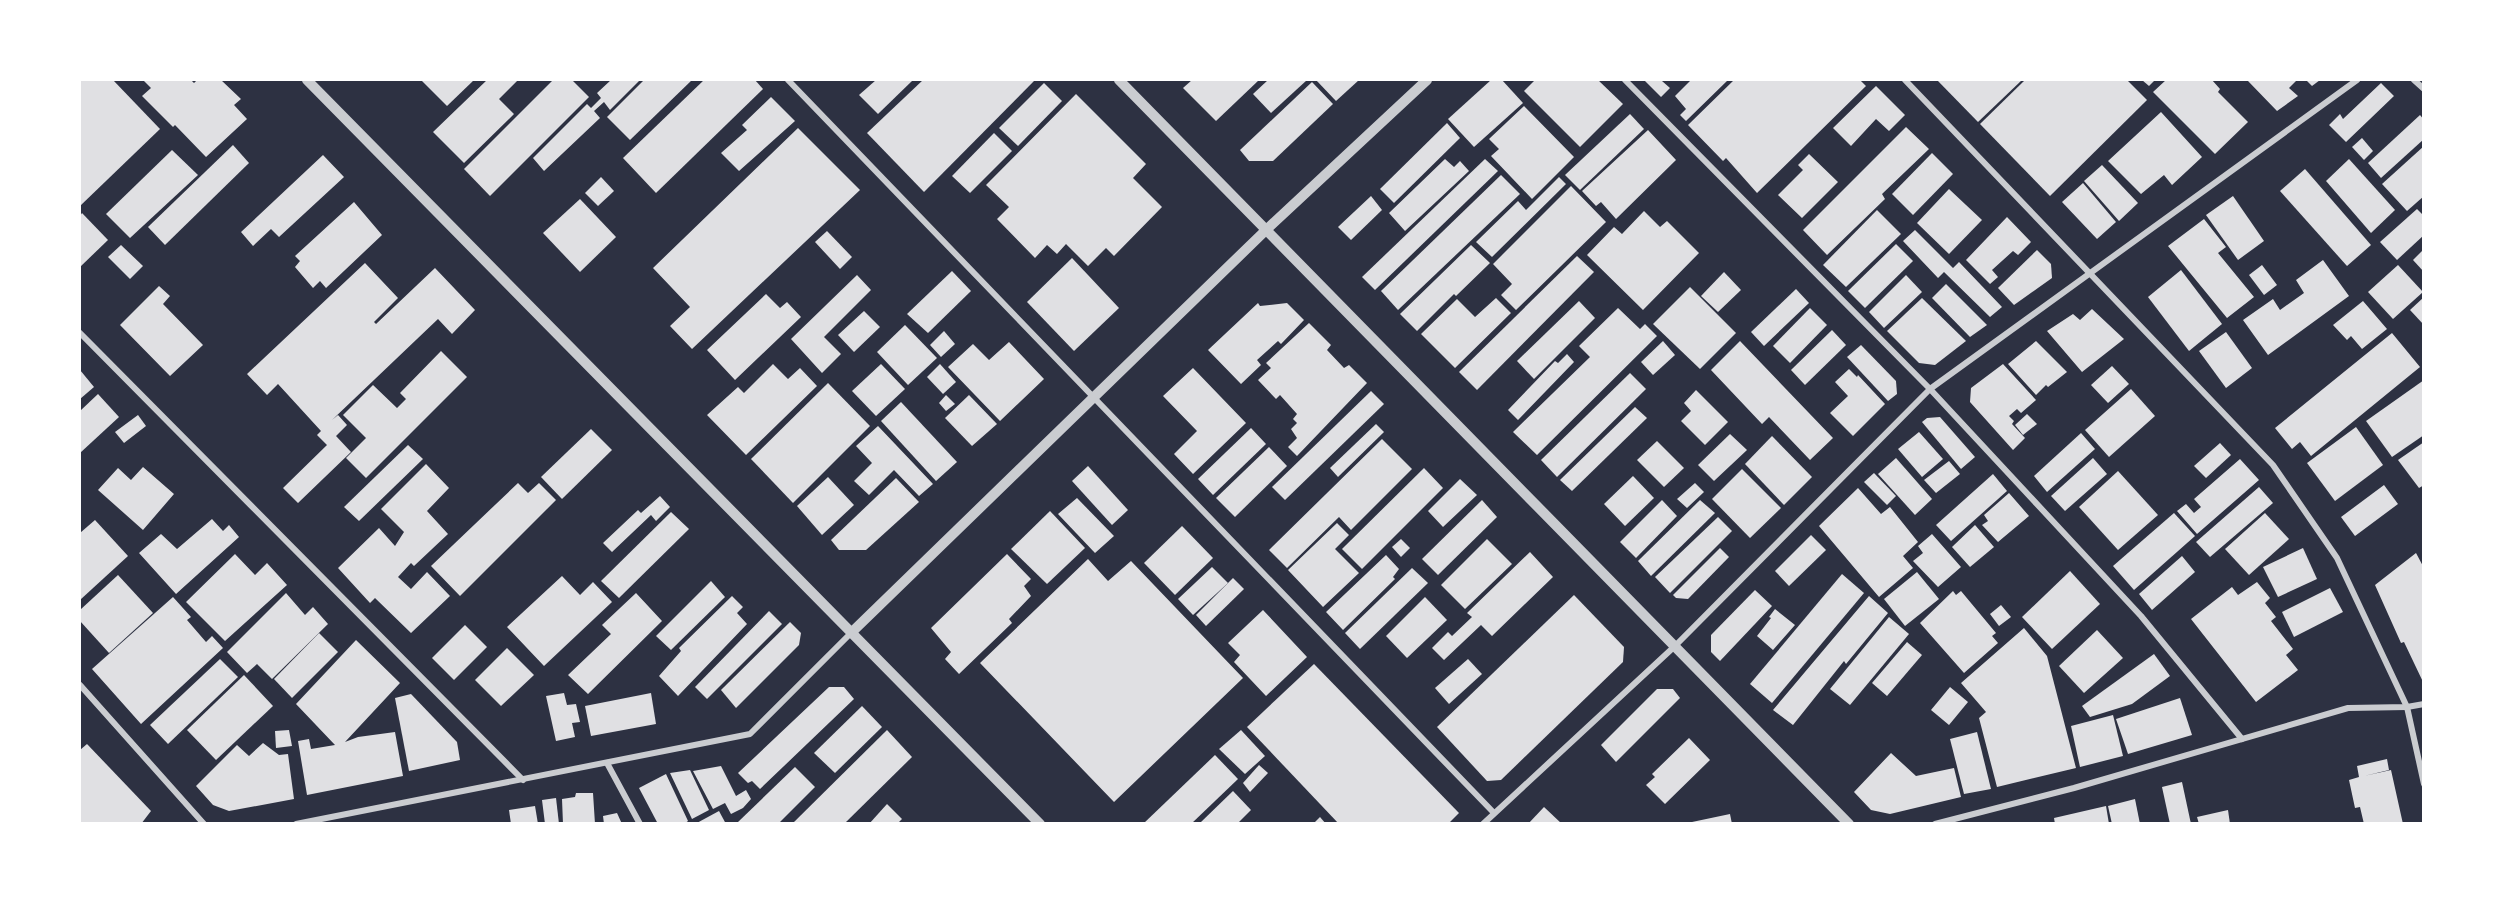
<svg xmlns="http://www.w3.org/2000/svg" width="2503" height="903" font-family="Poppins,sans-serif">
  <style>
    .building { fill: #e0e0e3 }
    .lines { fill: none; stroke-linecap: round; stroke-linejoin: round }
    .minor { stroke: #caccd0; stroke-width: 6 }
    .tertiary { stroke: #caccd0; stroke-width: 10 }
  </style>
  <rect width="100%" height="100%" fill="#2d3142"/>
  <g class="building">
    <path d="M80,80H113L160,129L80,206Z"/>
    <path d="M143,80H191L194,83L197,80H221L241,99L234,105L247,119L206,157L175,125L173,127L142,96L151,88Z"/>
    <path d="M421,80H474L447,106Z"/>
    <path d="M487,80H518L499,99L514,114L464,163L433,132Z"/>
    <path d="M553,80H572L589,97L490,196L464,169Z"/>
    <path d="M611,80H640L610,110L604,102L594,111L600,118L544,171L533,158L587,104L591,108L601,98L597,93Z"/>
    <path d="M644,80H692L630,140L607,117Z"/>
    <path d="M704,80H755L763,89L656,193L623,158Z"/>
    <path d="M876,80H913L878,114L859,95Z"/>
    <path d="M923,80H1035L924,192L867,133Z"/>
    <path d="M1192,80H1259L1216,121L1183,88Z"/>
    <path d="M1268,80H1307L1271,113L1253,94Z"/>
    <path d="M1316,80H1359L1336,101Z"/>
    <path d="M1491,80H1502L1523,103L1474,147L1448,119Z"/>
    <path d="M1535,80H1598L1623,104L1580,147L1524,91Z"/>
    <path d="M1644,80H1663L1662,81L1670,88L1661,97Z"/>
    <path d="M1691,80H1728L1686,121L1680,115L1686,109L1675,96Z"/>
    <path d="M1734,80H1860L1866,86L1757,193L1726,158L1723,161L1688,125Z"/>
    <path d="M1937,80H2022L1978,122Z"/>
    <path d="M2025,80H2127L2147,100L2050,196L1980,124Z"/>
    <path d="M2142,80H2155L2149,86Z"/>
    <path d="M2166,80H2212L2220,89L2218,92L2248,122L2215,154L2153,92Z"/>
    <path d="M2250,80H2297L2289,88L2298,96L2277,111L2248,81Z"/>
    <path d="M2306,80H2320L2312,86Z"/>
    <path d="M1312,82L1333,104L1273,161H1249L1240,150Z"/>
    <path d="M1044,83L1062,101L1018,146L999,128Z"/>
    <path d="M2381,83L2394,96L2346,142L2329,125L2340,114L2343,119Z"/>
    <path d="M1876,86L1905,115L1889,131L1876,119L1851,146L1833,128Z"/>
    <path d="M1076,94L1146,164L1133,178L1162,207L1114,256L1106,248L1088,266L1066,244L1057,254L1047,245L1035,258L997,219L1009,207L986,185Z"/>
    <path d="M771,97L795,121L739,171L721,153L747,130L742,125Z"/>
    <path d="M1524,106L1574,157L1532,199L1491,156L1499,149L1489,139Z"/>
    <path d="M2161,112L2202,157L2172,185L2164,175L2141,194L2108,161Z"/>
    <path d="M1630,114L1644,129L1580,190L1565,175Z"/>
    <path d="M2420,115L2424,120V139L2381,178L2368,163Z"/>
    <path d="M1447,123L1460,138L1394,203L1380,189Z"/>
    <path d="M1906,127L1929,149L1882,194L1885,199L1827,255L1803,230Z"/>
    <path d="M798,128L860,190L692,349L670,326L690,307L653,268Z"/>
    <path d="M1648,130L1676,160L1616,219L1601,202L1596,206L1582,191Z"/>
    <path d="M994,133L1012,151L970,193L952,176Z"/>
    <path d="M2362,138L2373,151L2364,160L2352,147Z"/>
    <path d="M233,145L249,163L165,245L148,227Z"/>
    <path d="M2424,146V196L2407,211L2382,184Z"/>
    <path d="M172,150L198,175L130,238L106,214Z"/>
    <path d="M1932,153L1953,174L1913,215L1892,194Z"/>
    <path d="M1809,154L1838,182L1802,218L1778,195L1803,170L1798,165Z"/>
    <path d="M323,155L344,177L279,237L271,229L253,246L241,232Z"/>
    <path d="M1445,159L1454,167L1460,161L1469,171L1405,231L1389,213Z"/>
    <path d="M1485,159L1498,171L1375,290L1362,277Z"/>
    <path d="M2349,159L2395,210L2371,233L2326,181Z"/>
    <path d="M2102,165L2138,203L2119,221L2084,181Z"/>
    <path d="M2305,169L2371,245L2347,266L2280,191Z"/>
    <path d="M1501,175L1520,194L1398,310L1381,291Z"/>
    <path d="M601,177L614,191L598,206L585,193Z"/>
    <path d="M1559,177L1566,184L1492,257L1476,242L1518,201L1526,210Z"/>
    <path d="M2083,183L2116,222L2097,239L2062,202Z"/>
    <path d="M1571,186L1606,222L1516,310L1501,295L1512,284L1493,264Z"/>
    <path d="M1949,189L1982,220L1949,254L1917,223Z"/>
    <path d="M1371,196L1382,210L1351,240L1338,227Z"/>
    <path d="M2233,196L2264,241L2238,260L2206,215Z"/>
    <path d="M580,199L616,237L580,272L543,233Z"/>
    <path d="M354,202L382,235L326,288L320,281L313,288L295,267L300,261L295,256Z"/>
    <path d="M2417,209L2424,216V235L2397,260L2380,242Z"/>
    <path d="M1877,210L1901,234L1846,287L1823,265Z"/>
    <path d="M1644,211L1660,227L1667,221L1699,253L1643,310L1587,255L1614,227L1622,234Z"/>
    <path d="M82,213L108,240L80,267V216Z"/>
    <path d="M2007,217L2031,242L2018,255L2013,251L1992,270L1998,277L1990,284L1966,260Z"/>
    <path d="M2204,219L2226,247L2218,253L2254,297L2227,318L2168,246Z"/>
    <path d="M1915,230L1953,268L1959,262L2002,307L1990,317L1944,272L1938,278L1903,241Z"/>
    <path d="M827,231L852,257L840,269L815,242Z"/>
    <path d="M1896,244L1913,261L1865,308L1848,291Z"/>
    <path d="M121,245L143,266L130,279L108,257Z"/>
    <path d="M1471,245L1490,263L1456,296L1454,294L1417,331L1400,314Z"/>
    <path d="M2424,249V272L2413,260Z"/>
    <path d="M2037,250L2051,264L2052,278L2014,305L1998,288Z"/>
    <path d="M1577,256L1594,272L1477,390L1459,372Z"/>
    <path d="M1072,258L1119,308L1074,351L1027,302Z"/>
    <path d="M2323,260L2349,296L2268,355L2243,320L2273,299L2280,310L2304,293L2296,280Z"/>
    <path d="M365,263L398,298L374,322L376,324L435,268L475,310L452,334L438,319L332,420L338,415L347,425L336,436L351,452L298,503L283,488L327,445L317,435L321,431L278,384L267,395L247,374Z"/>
    <path d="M2262,265L2277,285L2264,295L2249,275Z"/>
    <path d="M2398,265L2423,292L2393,319L2368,292Z"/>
    <path d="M2181,270L2222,324L2189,351L2148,297Z"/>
    <path d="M952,271L971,291L928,333L907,314Z"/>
    <path d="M1724,272L1741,290L1718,312L1701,296Z"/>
    <path d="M857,275L871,290L824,337L841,354L822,373L791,339Z"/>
    <path d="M1906,275L1922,292L1884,328L1869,312Z"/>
    <path d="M1946,284L1987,325L1970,337L1932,298Z"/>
    <path d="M159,286L170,296L163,304L203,345L170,376L120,325Z"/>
    <path d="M1690,287L1736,333L1700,369L1653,324Z"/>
    <path d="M1796,289L1809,303L1764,346L1751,332Z"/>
    <path d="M766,294L780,308L787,302L801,317L735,380L707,350Z"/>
    <path d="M2424,297V325L2410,310Z"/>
    <path d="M1496,298L1511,313L1455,368L1421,334L1457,299L1475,317Z"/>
    <path d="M1922,298L1966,341L1935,365L1919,363L1887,331Z"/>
    <path d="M1579,301L1595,318L1534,379L1517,361Z"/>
    <path d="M2363,301L2387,329L2362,349L2351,336L2347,340L2333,325Z"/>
    <path d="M1258,303L1260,306L1287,303L1304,320L1281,344L1278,341L1257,360L1261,365L1241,384L1208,350Z"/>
    <path d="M1618,308L1640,329L1645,324L1657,336L1537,455L1513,432L1590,357L1579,346Z"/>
    <path d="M1810,308L1827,325L1790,363L1773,346Z"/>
    <path d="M2092,309L2124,339L2082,372L2047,331L2073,314L2080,320Z"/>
    <path d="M864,311L880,327L854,352L838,335Z"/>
    <path d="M1309,323L1331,345L1327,350L1344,368L1349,365L1367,383L1297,456L1288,447L1297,438L1291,429L1297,423L1293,419L1297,414L1280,395L1276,399L1258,380L1271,368L1266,363Z"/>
    <path d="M905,325L937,358L908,385L877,352Z"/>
    <path d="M1832,330L1846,345L1805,385L1791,370Z"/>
    <path d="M944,331L955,344L941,357L930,345Z"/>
    <path d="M2226,332L2252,368L2226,388L2199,351Z"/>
    <path d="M2392,333L2420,367L2311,456L2300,442L2292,449L2275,428Z"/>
    <path d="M1663,341L1675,355L1653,375L1641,362Z"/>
    <path d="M1740,341L1833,438L1810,460L1769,417L1762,424L1711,370Z"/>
    <path d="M2036,341L2067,372L2048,387L2046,385L2036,395L2008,364Z"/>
    <path d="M1009,342L1044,379L1000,421L948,367L973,344L989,360Z"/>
    <path d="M1861,345L1896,381L1897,394L1888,401L1847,357Z"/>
    <path d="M441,351L467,377L366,478L346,458L366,438L343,415L373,385L397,408L406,399L400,393Z"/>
    <path d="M1567,354L1574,362L1518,420L1508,410L1555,361L1558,363Z"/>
    <path d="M773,364L788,379L800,368L817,386L746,455L707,415L738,387L744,393Z"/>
    <path d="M881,364L905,389L876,416L852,391Z"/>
    <path d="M940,364L956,382L943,394L927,377Z"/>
    <path d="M2003,364L2036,400L2021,413L2017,409L2009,416L2014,421L2012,424L2025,438L2013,450L1970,402L1971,388Z"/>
    <path d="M2112,366L2129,384L2108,403L2091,385Z"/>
    <path d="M1193,368L1246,423L1193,474L1174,454L1197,431L1163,396Z"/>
    <path d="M1849,369L1857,377L1858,375L1885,404L1853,436L1830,413L1848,396L1835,382Z"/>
    <path d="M80,370L94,387L80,399Z"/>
    <path d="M1630,373L1646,389L1557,477L1541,460Z"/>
    <path d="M2424,380V435L2392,457L2366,421Z"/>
    <path d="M828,383L870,426L793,503L751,459Z"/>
    <path d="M2131,389L2155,416L2109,457L2085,430Z"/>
    <path d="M1696,390L1728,422L1705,445L1681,421L1691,411L1684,403Z"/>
    <path d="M1371,391L1384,404L1285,500L1272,487Z"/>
    <path d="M98,394L119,417L80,453V411Z"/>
    <path d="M946,395L955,404L946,411L939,403Z"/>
    <path d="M969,395L997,424L972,446L945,418Z"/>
    <path d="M901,402L957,462L936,481L881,421Z"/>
    <path d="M1635,407L1647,418L1572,491L1560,480Z"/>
    <path d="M2027,414L2037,424L2023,435L2015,425Z"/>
    <path d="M138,415L146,426L124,443L115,432Z"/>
    <path d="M1940,417L1975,457L1961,469L1922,422L1927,418Z"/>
    <path d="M1376,424L1384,432L1338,477L1330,468Z"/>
    <path d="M878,426L933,484L919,496L894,470L869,495L854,481L872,463L856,446Z"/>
    <path d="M2356,427L2383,465L2335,501L2307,463Z"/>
    <path d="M1251,428L1266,444L1213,495L1198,479Z"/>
    <path d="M591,429L612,450L562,499L541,477Z"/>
    <path d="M1919,432L1943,459L1922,477L1898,449Z"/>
    <path d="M2081,433L2095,449L2047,492L2034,476Z"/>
    <path d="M1730,434L1747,450L1714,481L1698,465Z"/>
    <path d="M1772,436L1812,477L1784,505L1745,464Z"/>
    <path d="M1382,439L1412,469L1351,530L1339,517L1287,568L1269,550Z"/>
    <path d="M1657,441L1684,468L1664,487L1637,460Z"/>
    <path d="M2424,442V485L2419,488L2398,460Z"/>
    <path d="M2220,443L2231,455L2206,478L2194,466Z"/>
    <path d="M408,445L423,459L359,521L344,507Z"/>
    <path d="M1269,447L1287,466L1235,517L1216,498Z"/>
    <path d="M1896,458L1932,499L1915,515L1878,474Z"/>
    <path d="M2093,458L2107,474L2065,511L2051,496Z"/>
    <path d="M2240,459L2259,480L2197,534L2177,511L2186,504L2194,513L2201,507L2194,499Z"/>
    <path d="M1949,461L1960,474L1936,493L1924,480Z"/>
    <path d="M426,464L449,488L427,511L448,534L414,566L411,563L398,577L411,589L427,572L450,596L411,633L375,598L370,603L338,568L379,528L395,546L404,532L381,509Z"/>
    <path d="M1088,466L1128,510L1112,525L1072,481Z"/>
    <path d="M143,467L174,494L143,530L98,490L118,468L131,480Z"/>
    <path d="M1424,468L1443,488L1362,569L1342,549Z"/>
    <path d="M1742,469L1781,508L1750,538L1712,499Z"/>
    <path d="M2118,471L2158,515L2118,550L2079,507Z"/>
    <path d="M1874,473L1896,496L1887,505L1864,482Z"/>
    <path d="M1993,474L2007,491L1951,541L1936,525Z"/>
    <path d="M1633,476L1654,498L1625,526L1604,504Z"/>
    <path d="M828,477L854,505L822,535L797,506Z"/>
    <path d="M896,478L919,502L866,550H839L831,540Z"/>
    <path d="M1460,479L1477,495L1443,527L1428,511Z"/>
    <path d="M518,483L528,493L539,483L556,500L460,596L431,566Z"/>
    <path d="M1695,483L1704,492L1687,508L1677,499Z"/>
    <path d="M2384,485L2398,504L2355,536L2341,517Z"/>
    <path d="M2259,487L2273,503L2210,557L2196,542Z"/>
    <path d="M1858,488L1881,514L1890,507L1918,542L1903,556L1913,568L1879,597L1819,526Z"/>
    <path d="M2009,493L2029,516L1998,542L1982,525L1988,521L1984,515Z"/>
    <path d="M660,496L670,507L656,521L651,515L612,552L603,543L638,510L641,513Z"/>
    <path d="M1077,498L1114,536L1095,553L1058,514Z"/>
    <path d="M1482,500L1497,517L1438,575L1422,559Z"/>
    <path d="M1662,500L1677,516L1636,558L1620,542Z"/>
    <path d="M1700,500L1715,513L1651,576L1638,561Z"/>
    <path d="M1050,511L1085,548L1047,584L1011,549Z"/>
    <path d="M671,512L689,529L619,598L601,581Z"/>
    <path d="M2174,513L2195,536L2134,590L2113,566Z"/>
    <path d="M2265,513L2289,539L2249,575L2225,549Z"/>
    <path d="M1718,517L1732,531L1670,593L1655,577Z"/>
    <path d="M212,519L223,531L229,525L239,537L176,594L139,553L161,534L177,549Z"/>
    <path d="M95,520L128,556L80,600V533Z"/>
    <path d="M1337,523L1349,535L1335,549L1359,573L1323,607L1288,570Z"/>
    <path d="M1975,525L1994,547L1970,567L1952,547Z"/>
    <path d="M1182,526L1213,558L1175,595L1144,563Z"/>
    <path d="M1932,534L1961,567L1938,587L1913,561L1923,553L1918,546Z"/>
    <path d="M1811,535L1826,550L1789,586L1775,571Z"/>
    <path d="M1401,539L1410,548L1401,557L1392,547Z"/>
    <path d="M1487,539L1512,564L1465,609L1441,585Z"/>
    <path d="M1720,548L1729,557L1688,599L1676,598L1673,595Z"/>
    <path d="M2303,548L2317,579L2278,597L2263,567Z"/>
    <path d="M1530,552L1553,577L1492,636L1481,625L1444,660L1432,648L1448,632L1452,636L1472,617L1467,613Z"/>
    <path d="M2416,553L2424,568V684L2404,642L2401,643L2375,585Z"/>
    <path d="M235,554L255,575L267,563L287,585L225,641L186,602Z"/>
    <path d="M1007,554L1031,579L1024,586L1031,596L1009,619L1012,623L959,674L945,659L951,652L931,628Z"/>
    <path d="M1386,555L1399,569L1393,577L1395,579L1343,630L1326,612Z"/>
    <path d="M2182,556L2195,572L2152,610L2139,594Z"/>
    <path d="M1088,559L1108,581L1131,561L1243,678L1114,802L980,663Z"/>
    <path d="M1212,567L1228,583L1193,615L1178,599Z"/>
    <path d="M1412,568L1428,583L1360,649L1345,633Z"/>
    <path d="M2070,571L2100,604L2052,649L2022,617Z"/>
    <path d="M1917,572L1939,599L1905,626L1884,599Z"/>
    <path d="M1842,574L1864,593L1772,703L1750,684Z"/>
    <path d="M118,575L153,613L109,653L80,621V610Z"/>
    <path d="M562,576L580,595L593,582L612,602L544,666L507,627Z"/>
    <path d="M1233,578L1244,589L1206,626L1196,615Z"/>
    <path d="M711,581L725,597L671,650L656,636Z"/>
    <path d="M2257,582L2270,598L2265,603L2276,617L2271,621L2293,649L2286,655L2298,670L2256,702L2191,619L2232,587L2238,595Z"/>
    <path d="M2330,588L2343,612L2294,637L2282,612Z"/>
    <path d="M1755,590L1772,606L1720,661L1711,652V635Z"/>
    <path d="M1953,591L1956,595L1961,591L1996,633L1992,636L1998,643L1964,673L1920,623Z"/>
    <path d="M286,593L305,615L313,607L328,624L272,679L257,664L247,673L227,652Z"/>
    <path d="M636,593L662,621L588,694L568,675L611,634L602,625Z"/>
    <path d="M1574,595L1624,647L1623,662L1501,780L1487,781L1437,727Z"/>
    <path d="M732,596L743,607L737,613L747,624L678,696L659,676L681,651L679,648Z"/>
    <path d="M1869,596L1888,613L1846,664L1844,661L1793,725L1773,710Z"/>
    <path d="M173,597L191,617L187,620L206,642L212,636L223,648L141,724L92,669Z"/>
    <path d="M1425,597L1447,620L1407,658L1386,636Z"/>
    <path d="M2001,605L2011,617L1999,626L1990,614Z"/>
    <path d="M1775,609L1795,625L1773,650L1757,636L1771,618L1769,617Z"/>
    <path d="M1263,610L1307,657L1266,696L1234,662L1240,655L1228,643Z"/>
    <path d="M769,611L782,624L707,699L695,687Z"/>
    <path d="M1889,617L1909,634L1850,705L1830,689Z"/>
    <path d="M790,622L801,633L799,645L736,708L721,690Z"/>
    <path d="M465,625L487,647L454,680L432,658Z"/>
    <path d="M2024,628L2047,656L2076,768L1997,787L1979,718L1986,712L1961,683Z"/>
    <path d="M2097,630L2123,658L2084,693L2059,666Z"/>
    <path d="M319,633L338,652L292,698L274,679Z"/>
    <path d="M356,640L400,683L345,742L358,737L395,732L403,776L307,795L298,741L309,739L311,749L335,745L296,704Z"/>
    <path d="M1907,642L1922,655L1887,696L1872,683Z"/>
    <path d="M507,648L534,675L501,706L475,680Z"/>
    <path d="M2154,654L2170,676L2132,704L2090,717L2082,706Z"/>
    <path d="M220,659L238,677L168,744L150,725Z"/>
    <path d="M1468,659L1482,674L1449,704L1435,688Z"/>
    <path d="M1314,664L1459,813L1448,824H1339L1247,727Z"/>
    <path d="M244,675L273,706L216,760L187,730Z"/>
    <path d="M829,687H844L854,699L760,789L752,781L748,783L738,773Z"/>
    <path d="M1950,687L1968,702L1949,725L1931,710Z"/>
    <path d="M1657,689H1673L1680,698L1616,762L1601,745Z"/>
    <path d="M564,693L567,705L576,704L580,722L572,723L575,737L556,741L546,696Z"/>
    <path d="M651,693L656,724L591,736L585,706Z"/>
    <path d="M411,694L457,742L460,760L409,771L395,698Z"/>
    <path d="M2180,698L2192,735L2128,754L2116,719Z"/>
    <path d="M862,706L882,727L835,773L814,753Z"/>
    <path d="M2113,715L2123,756L2080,767L2071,726Z"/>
    <path d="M289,730L292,746L276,748L275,731Z"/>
    <path d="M887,730L912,757L844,824H792Z"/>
    <path d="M1241,730L1265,756L1245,774L1219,749Z"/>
    <path d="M1977,732L1991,789L1964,794L1950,739Z"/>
    <path d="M1689,738L1710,760L1665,804L1646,785L1655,777L1652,774Z"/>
    <path d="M263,743L279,755L288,754L294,799L229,811L213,805L196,786L237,745L249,756Z"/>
    <path d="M87,744L151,811L141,824H80V750Z"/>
    <path d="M1891,753L1916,776L1954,768L1961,797L1890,814L1871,810L1854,792Z"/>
    <path d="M1215,755L1238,779L1191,824H1143Z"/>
    <path d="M2387,759L2389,770L2364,776L2391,770L2403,824H2364L2360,807L2355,808L2349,780L2359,777L2357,766Z"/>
    <path d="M1259,765L1268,773L1250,792L1243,783Z"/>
    <path d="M721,766L736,796L746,790L751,799L743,808L731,814L725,803L713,809L693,771Z"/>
    <path d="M795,767L815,787L778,824H740L738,822Z"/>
    <path d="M690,770L709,810L692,819L670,773Z"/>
    <path d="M666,774L688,821L684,824H658L639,788Z"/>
    <path d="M2182,782L2191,824H2170L2162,787Z"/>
    <path d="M1233,791L1251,810L1237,824H1202L1201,822Z"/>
    <path d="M576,793H593L595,824H563L562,799L575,797Z"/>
    <path d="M556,798L559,824H545L542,800Z"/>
    <path d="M2135,799L2140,824H2112L2108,806Z"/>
    <path d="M887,804L902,819L897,824H869Z"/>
    <path d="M535,806L538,824H511L509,810Z"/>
    <path d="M2106,806L2109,824H2055L2054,818Z"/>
    <path d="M1544,807L1562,824H1528Z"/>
    <path d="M2228,810L2230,824H2199L2197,817Z"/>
    <path d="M719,811L726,824H695Z"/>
    <path d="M617,813L622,824H604L603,816Z"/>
    <path d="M1730,814L1732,824H1692V822Z"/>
    <path d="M1320,817L1326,824H1313Z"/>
  </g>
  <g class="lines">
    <g class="minor">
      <path d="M788,80L1494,813"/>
      <path d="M1625,80L1930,389L2141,616L2242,739"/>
      <path d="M1905,80L2273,465L2337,558L2407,707L2424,784"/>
      <path d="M2414,80L2424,89"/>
      <path d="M80,333L523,780"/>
      <path d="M80,685L204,824"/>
      <path d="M607,763L640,824"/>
      <path d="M296,824L750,734L852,632"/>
      <path d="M1483,824L1675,646L1930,389L2357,80"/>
      <path d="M1935,824L2074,788L2348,708L2407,707L2424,704"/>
    </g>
    <g class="tertiary">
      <path d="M307,80L1040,824"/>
      <path d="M1119,80L1849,824"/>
      <path d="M852,632L1266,230L1427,80"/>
    </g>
  </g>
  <rect width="2503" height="903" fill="none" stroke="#ffffff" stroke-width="162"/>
</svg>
